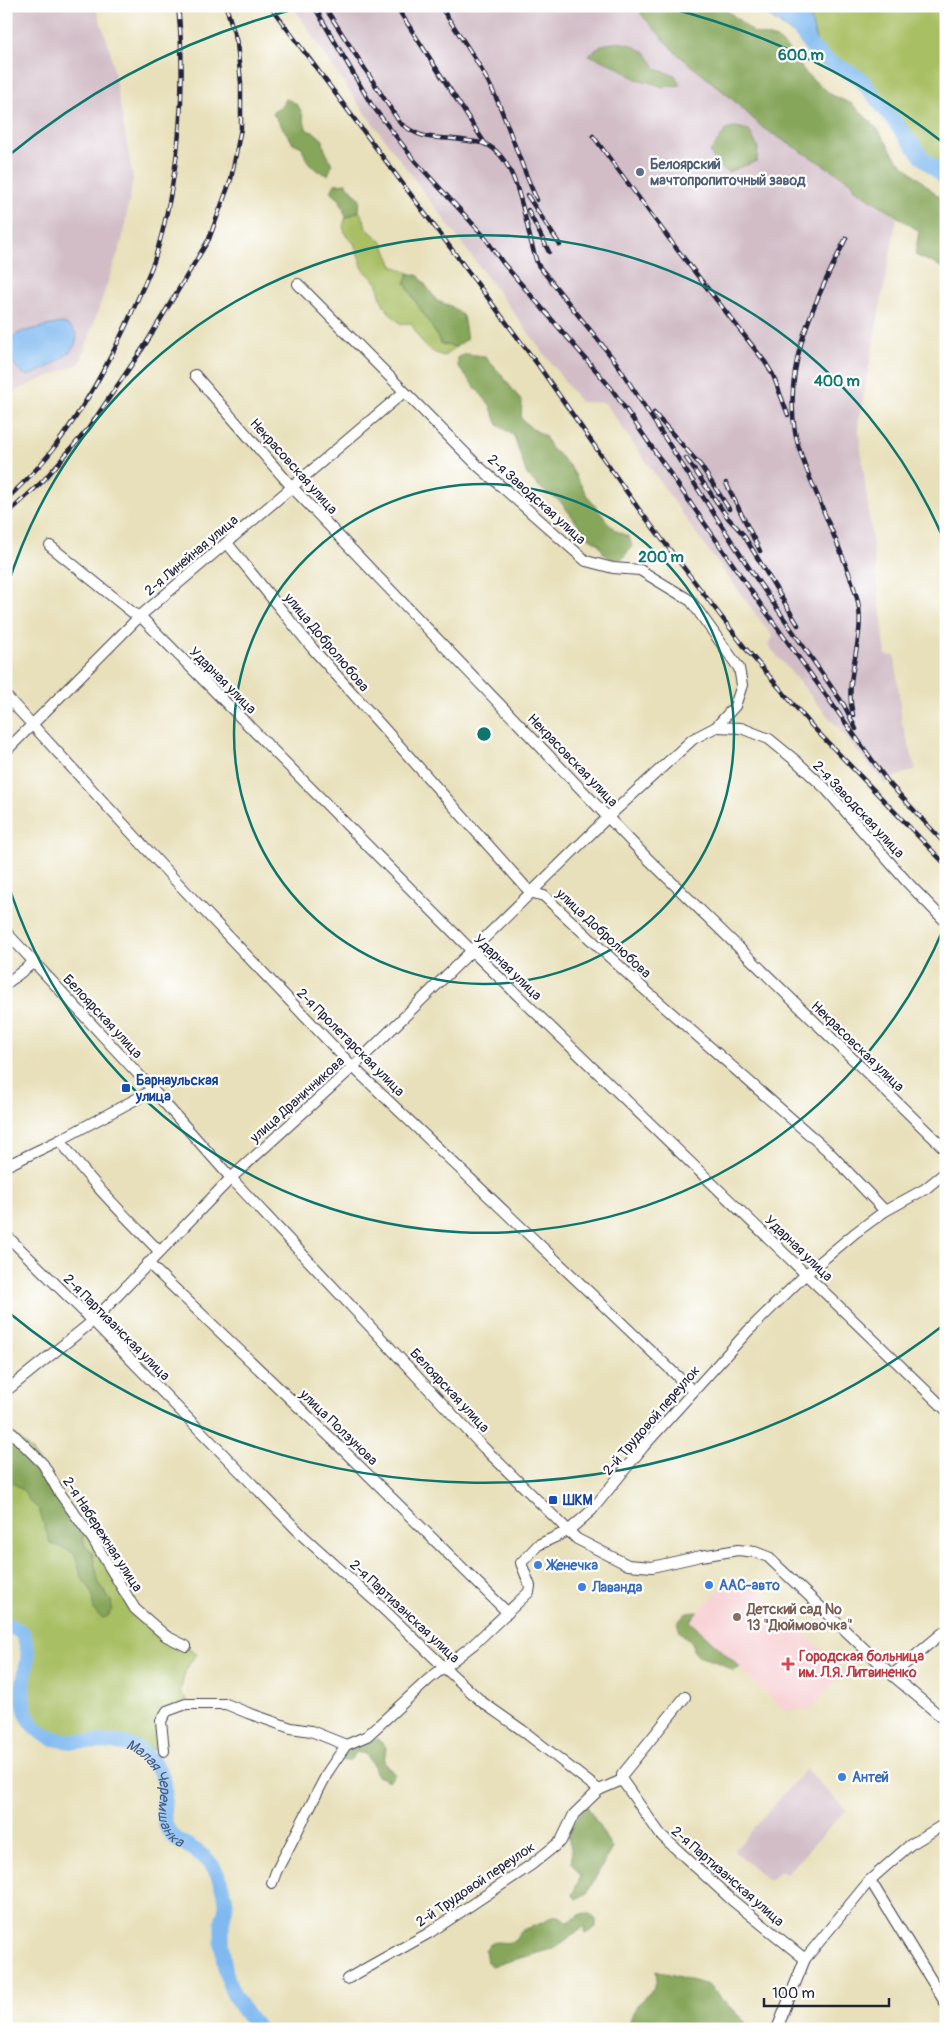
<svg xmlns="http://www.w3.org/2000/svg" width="952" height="2035" font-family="Pangolin,sans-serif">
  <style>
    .built { fill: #f7cfd3 }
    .industrial { fill: #d2bdc7 }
    .green { fill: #a9bf64; stroke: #667050 }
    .forest { fill: #86a65a; stroke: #54644a }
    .water { fill: #7fb9f0; stroke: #506e96 }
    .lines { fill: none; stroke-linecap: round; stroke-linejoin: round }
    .river { stroke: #7fb9f0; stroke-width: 15 }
    .minor-casing { stroke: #403e4e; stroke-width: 12 }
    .minor { stroke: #fff; stroke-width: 10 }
    .rail-casing { stroke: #22223b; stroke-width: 4.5 }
    .rail { stroke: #fff; stroke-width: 2.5; stroke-dasharray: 8; stroke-linecap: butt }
    .ring { fill: none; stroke: #0f766e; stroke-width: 2.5 }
    .service-dot { fill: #5c6f8a; stroke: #fff; stroke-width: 2 }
    .transit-dot { fill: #1a4fb4; stroke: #fff; stroke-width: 2 }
    .shop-dot { fill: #3f7fe0; stroke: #fff; stroke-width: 2 }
    .education-dot { fill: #8d6e63; stroke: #fff; stroke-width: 2 }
    .health-dot { fill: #e0444e; stroke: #fff; stroke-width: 2 }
    .labels { text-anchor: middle; stroke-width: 4.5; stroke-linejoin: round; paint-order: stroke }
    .service-label { font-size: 14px; font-weight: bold; fill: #4e5e75; stroke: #fff; text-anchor: start }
    .street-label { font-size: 14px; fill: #22223b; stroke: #fff }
    .transit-label { font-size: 14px; font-weight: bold; fill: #164399; stroke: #fff; text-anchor: start }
    .shop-label { font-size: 14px; font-weight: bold; fill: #366cbe; stroke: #fff; text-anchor: start }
    .education-label { font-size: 14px; font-weight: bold; fill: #785e54; stroke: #fff; text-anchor: start }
    .health-label { font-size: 14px; font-weight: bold; fill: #be3a42; stroke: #fff; text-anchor: start }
    .water-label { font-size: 15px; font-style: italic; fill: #475e83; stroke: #fff }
    .centre { fill: #0f766e; stroke: #fff; stroke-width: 2.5 }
    .ring-label { font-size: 15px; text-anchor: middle; font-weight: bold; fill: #0f766e; stroke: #fff; stroke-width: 4.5; stroke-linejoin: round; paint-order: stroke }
  </style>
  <rect width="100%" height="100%" fill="#fff"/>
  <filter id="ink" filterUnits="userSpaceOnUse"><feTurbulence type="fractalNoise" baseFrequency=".02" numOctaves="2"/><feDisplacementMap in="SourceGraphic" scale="10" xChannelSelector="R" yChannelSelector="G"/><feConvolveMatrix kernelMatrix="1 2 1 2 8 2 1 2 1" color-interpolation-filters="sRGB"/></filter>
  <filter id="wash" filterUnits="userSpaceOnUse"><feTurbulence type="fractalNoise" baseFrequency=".0096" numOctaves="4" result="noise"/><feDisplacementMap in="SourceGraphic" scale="20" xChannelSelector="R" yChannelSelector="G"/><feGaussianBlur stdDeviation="1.12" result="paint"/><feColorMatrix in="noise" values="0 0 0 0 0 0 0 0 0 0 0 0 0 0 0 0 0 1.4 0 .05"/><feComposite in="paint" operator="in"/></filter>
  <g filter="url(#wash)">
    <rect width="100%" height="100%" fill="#e8e0ba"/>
    <path class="built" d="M729,1579L747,1580L845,1671L810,1709L785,1711L690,1621Z"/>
    <g class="industrial">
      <path d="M6,6H95L110,49L133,179L122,241L80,363L6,395Z"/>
      <path d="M293,6H634L676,53L731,98L763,128L853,183L854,188L897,218L858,424L886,655L895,656L902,723L916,769L893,778L885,784L768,645L773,637L700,539L605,403L580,402L351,94Z"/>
      <path d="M806,1769L846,1810L786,1874L781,1870L769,1881L734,1851Z"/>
    </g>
    <g class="green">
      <path d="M808,6H946V179L923,158L860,78L825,59L815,50L816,41Z"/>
      <path d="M359,211L364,219L366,228L383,243L393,266L409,273L405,282C415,304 431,322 441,344L456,347L444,356C424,350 421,341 411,323L401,324C387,311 380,304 378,284L363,269L354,243L346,236L343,226L346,217L350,216Z"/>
      <path d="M6,1427L31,1450L135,1609L196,1654L186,1669L180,1692L188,1700L161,1721L164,1751L127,1744L67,1742L40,1733L27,1715L21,1691L25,1674L26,1645L23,1633L6,1624Z"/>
    </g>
    <g class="forest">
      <path d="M639,6H722L754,33L777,39L791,52L806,74L832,95L852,104L877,128L896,158L946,203V269L915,255L919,231L854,188L853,183L763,128L731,98L676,53L641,14Z"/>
      <path d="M617,42L632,45L646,53L658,70L675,75L680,85L663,87L649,82L636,79L618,67L589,55L602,45Z"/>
      <path d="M286,99C304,105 301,115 307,130L315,133L323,140C323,150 329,156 332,165L328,175C313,170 306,163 302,147L293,143L272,112L282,106Z"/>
      <path d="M736,127L749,130L758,148L757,161L728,172L718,166L710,153L726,130Z"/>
      <path d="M346,183L360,199L359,211L350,216L346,217L340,200L331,192L335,184Z"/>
      <path d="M409,273L419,276L437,301L451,306L463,316L467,339L456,347L441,344C431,322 415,304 405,282Z"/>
      <path d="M467,354L484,356L501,374L522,402L521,418L530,427L545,436L551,449L558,454L571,468L588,497L606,520L615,530L629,537L632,546L623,558L614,560L604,554L599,544L588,537L560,501L544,491L527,475L514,436L498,425L490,405L458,367V357Z"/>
      <path d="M6,1436L27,1461L44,1476V1484L51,1493L60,1496L67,1505L82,1534L85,1546L92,1552L99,1584L111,1601L112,1609L108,1616L103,1618C89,1611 95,1602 91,1591C89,1585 84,1583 82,1578C78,1570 79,1558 72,1552C66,1548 56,1546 50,1543L39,1509L28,1499L25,1492L6,1477Z"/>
      <path d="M698,1612L690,1621L740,1667L734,1671L720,1663L698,1656L693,1650L692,1643L680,1632L678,1625L679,1621L686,1613Z"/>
      <path d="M378,1739L386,1747L384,1762L395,1775L389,1781L377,1776L374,1767L365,1754L357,1752L349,1761H339L350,1746Z"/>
      <path d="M587,1806L612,1848L587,1893L576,1899L572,1895L581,1876L572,1863L571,1848L568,1835L581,1811Z"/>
      <path d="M582,1914H590L596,1919V1927L586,1934L584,1926L555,1948L492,1966L487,1962L485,1950C495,1936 501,1946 513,1941C518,1939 517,1935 521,1932C525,1928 533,1927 539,1924C545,1922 550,1916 557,1916C561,1916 564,1919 567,1922Z"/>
      <path d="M656,1970L708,1985L752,2029H627C630,2022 632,2013 636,2007C645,1993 660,1991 656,1970Z"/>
    </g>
    <g class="water">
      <path d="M755,6H808L816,41L815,50Z"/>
      <path d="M63,323C102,341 47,370 28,376C19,371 13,366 11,356C5,332 22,332 39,328C47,326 54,324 63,323Z"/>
    </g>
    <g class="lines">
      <g class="river">
        <path d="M779,6L798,28L811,46L825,59L860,78L923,158L946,179"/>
        <path id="s1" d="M6,1624L23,1633C25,1640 28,1648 28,1655C26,1677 18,1692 27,1714C44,1755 93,1736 126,1744C139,1746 154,1761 160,1772C173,1794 155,1811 170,1833C173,1838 179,1842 185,1844C202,1854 214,1862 220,1881C222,1888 226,1897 226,1903C226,1911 222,1918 222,1926C221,1968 228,1999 260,2029"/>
      </g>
    </g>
  </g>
  <g filter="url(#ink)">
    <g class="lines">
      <g class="minor-casing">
        <g id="minor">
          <path d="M298,284L477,465L586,561L613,568L640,570L691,601L739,668L742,685L735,706L716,727L741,728L769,739L796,761L825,788L907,882L946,922"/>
          <path d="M195,375L291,486L645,856L946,1150"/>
          <path d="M227,543L313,649L530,892L544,896L643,988L828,1151L885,1211"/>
          <path d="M50,546L133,613L140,616L472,951L946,1410"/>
          <path d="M6,696L173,878L353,1067L693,1391"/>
          <path d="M6,751L140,616L404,392"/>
          <path d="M6,932L153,1090L231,1178L484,1448L577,1539L628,1565L652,1567L701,1556L738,1550L755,1552L768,1557L892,1675L946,1721"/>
          <path d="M6,984L34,962"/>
          <path d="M60,1140C89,1181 124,1215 159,1251"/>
          <path d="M6,1166L60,1140L153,1090"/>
          <path d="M6,1235L93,1321L304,1537L375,1601L445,1668L482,1702L522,1730L599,1790L622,1780L660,1834L733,1901L805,1959"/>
          <path d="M148,1263L332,1439L508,1613"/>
          <path d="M6,1391L93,1321L231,1178L353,1067L608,817L693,739L716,727"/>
          <path d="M6,1427L43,1464L59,1492L92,1538L135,1609L166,1636L186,1646"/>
          <path d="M892,1675L946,1630"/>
          <path d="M164,1751L161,1721L167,1711L186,1704H226L248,1713L291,1728L311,1731L346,1745"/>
          <path d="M622,1780V1775L685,1697"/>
          <path d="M870,1880L946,2004"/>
          <path d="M272,1883L276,1872L329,1770L346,1745L367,1736L429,1679L474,1644L529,1592L530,1586L521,1563L538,1545L568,1531L591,1511L644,1446L748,1331L806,1274L855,1233L885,1211L925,1189L946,1172"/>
          <path d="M347,1979L429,1933L531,1865L561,1841L574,1814L599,1790"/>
          <path d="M777,2029L805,1959L870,1880L910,1845L946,1823"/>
        </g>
      </g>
      <use href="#minor" class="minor"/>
      <g class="rail-casing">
        <g id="rail">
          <path d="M270,6L538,365L638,508L746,649L812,726L946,865"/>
          <path d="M314,6L371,104L415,161L483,235L503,263L611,388L761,605L888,782L946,845"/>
          <path d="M324,6L400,123C425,142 434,136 462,140C469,141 478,142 485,144C521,158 525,233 538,265L615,361L751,571L844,705L856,729"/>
          <path d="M396,6L486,145"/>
          <path d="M440,6C461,37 483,68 498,102C512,135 522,168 537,200"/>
          <path d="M593,136L676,248L765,362L773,375L788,415"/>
          <path d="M527,195L560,245"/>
          <path d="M528,210L549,252"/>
          <path d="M846,238C816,301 783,360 795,432C799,456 813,484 822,507C834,538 850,569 858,602C866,640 843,677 853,715"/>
          <path d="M654,413L701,466L729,509"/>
          <path d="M686,458L728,518L743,534L798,625"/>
          <path d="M726,483L760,551"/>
          <path d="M6,500C21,485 37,470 50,453C86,407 113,356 136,303C142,289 149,275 154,261C179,182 187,88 178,6"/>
          <path d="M6,515L43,481L88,429L145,345L209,239L231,179L241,128V83L237,43L226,6"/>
        </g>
      </g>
      <use href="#rail" class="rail"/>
    </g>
  </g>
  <g class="ring">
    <circle cx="484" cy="734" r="250"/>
    <path d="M945 925A499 499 0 0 1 7 880M7 588A499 499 0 0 1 945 543"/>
    <path d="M945 1324A749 749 0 0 1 8 1312M8 156A749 749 0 0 1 303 7M665 7A749 749 0 0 1 945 144"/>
  </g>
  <circle class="service-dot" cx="640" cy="172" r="5"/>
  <g class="transit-dot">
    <rect x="121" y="1083" width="10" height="10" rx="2.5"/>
    <rect x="548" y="1495" width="10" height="10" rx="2.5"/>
  </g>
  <g class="shop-dot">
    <circle cx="538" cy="1565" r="5"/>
    <circle cx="709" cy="1585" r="5"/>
    <circle cx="582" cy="1587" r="5"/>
    <circle cx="842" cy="1777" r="5"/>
  </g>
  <circle class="education-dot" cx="737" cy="1617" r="5"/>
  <path class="health-dot" d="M785.5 1656.5h5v5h5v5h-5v5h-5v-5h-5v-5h5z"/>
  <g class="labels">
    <g class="service-label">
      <text x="650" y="169">Белоярский<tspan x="650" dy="16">мачтопропиточный завод</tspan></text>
    </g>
    <g class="street-label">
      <text transform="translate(294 466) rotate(48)" y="5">Некрасовская улица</text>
      <text transform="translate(537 499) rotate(42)" y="5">2-я Заводская улица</text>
      <text transform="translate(191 555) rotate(-40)" y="5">2-я Линейная улица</text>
      <text transform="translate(327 642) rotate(50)" y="5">улица Добролюбова</text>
      <text transform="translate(223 680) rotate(45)" y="5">Ударная улица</text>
      <text transform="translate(573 760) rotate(46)" y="5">Некрасовская улица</text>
      <text transform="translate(859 809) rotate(47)" y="5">2-я Заводская улица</text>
      <text transform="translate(604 933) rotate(43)" y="5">улица Добролюбова</text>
      <text transform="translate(508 967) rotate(44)" y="5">Ударная улица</text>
      <text transform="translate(103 1016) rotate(47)" y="5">Белоярская улица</text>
      <text transform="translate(351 1042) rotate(45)" y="5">2-я Пролетарская улица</text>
      <text transform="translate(858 1046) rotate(44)" y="5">Некрасовская улица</text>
      <text transform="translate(297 1099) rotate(-42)" y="5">улица Драничникова</text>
      <text transform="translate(799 1248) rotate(44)" y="5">Ударная улица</text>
      <text transform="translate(117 1327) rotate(45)" y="5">2-я Партизанская улица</text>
      <text transform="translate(450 1390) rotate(47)" y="5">Белоярская улица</text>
      <text transform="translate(651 1420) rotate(-49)" y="5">2-й Трудовой переулок</text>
      <text transform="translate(339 1427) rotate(44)" y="5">улица Ползунова</text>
      <text transform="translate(103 1534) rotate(57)" y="5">2-я Набережная улица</text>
      <text transform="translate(405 1611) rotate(43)" y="5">2-я Партизанская улица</text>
      <text transform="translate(728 1876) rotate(41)" y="5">2-я Партизанская улица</text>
      <text transform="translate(475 1884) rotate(-34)" y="5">2-й Трудовой переулок</text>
    </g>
    <g class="transit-label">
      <text x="136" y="1085">Барнаульская<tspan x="136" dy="16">улица</tspan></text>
      <text x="563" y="1505">ШКМ</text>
    </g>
    <g class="shop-label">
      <text x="548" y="1570">Женечка</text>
      <text x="719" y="1590">ААС-авто</text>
      <text x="592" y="1592">Лаванда</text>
      <text x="852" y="1782">Антей</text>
    </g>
    <g class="education-label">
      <text x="747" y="1614">Детский сад №<tspan x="747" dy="16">13 "Дюймовочка"</tspan></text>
    </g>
    <g class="health-label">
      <text x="799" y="1661">Городская больница<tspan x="799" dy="16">им. Л.Я. Литвиненко</tspan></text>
    </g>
    <g class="water-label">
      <text dy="5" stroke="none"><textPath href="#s1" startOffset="275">Малая Черемшанка</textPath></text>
    </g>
  </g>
  <circle cx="484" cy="734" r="8" class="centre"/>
  <g class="ring-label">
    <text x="801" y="60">600 m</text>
    <text x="837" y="386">400 m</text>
    <text x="661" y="562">200 m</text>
  </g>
  <rect width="952" height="2035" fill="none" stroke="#fff" stroke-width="25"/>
  <path d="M764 1998v8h125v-8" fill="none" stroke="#22223b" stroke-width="2.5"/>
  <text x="772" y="1998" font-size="15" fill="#22223b" stroke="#ffffff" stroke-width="4" paint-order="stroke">100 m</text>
</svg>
